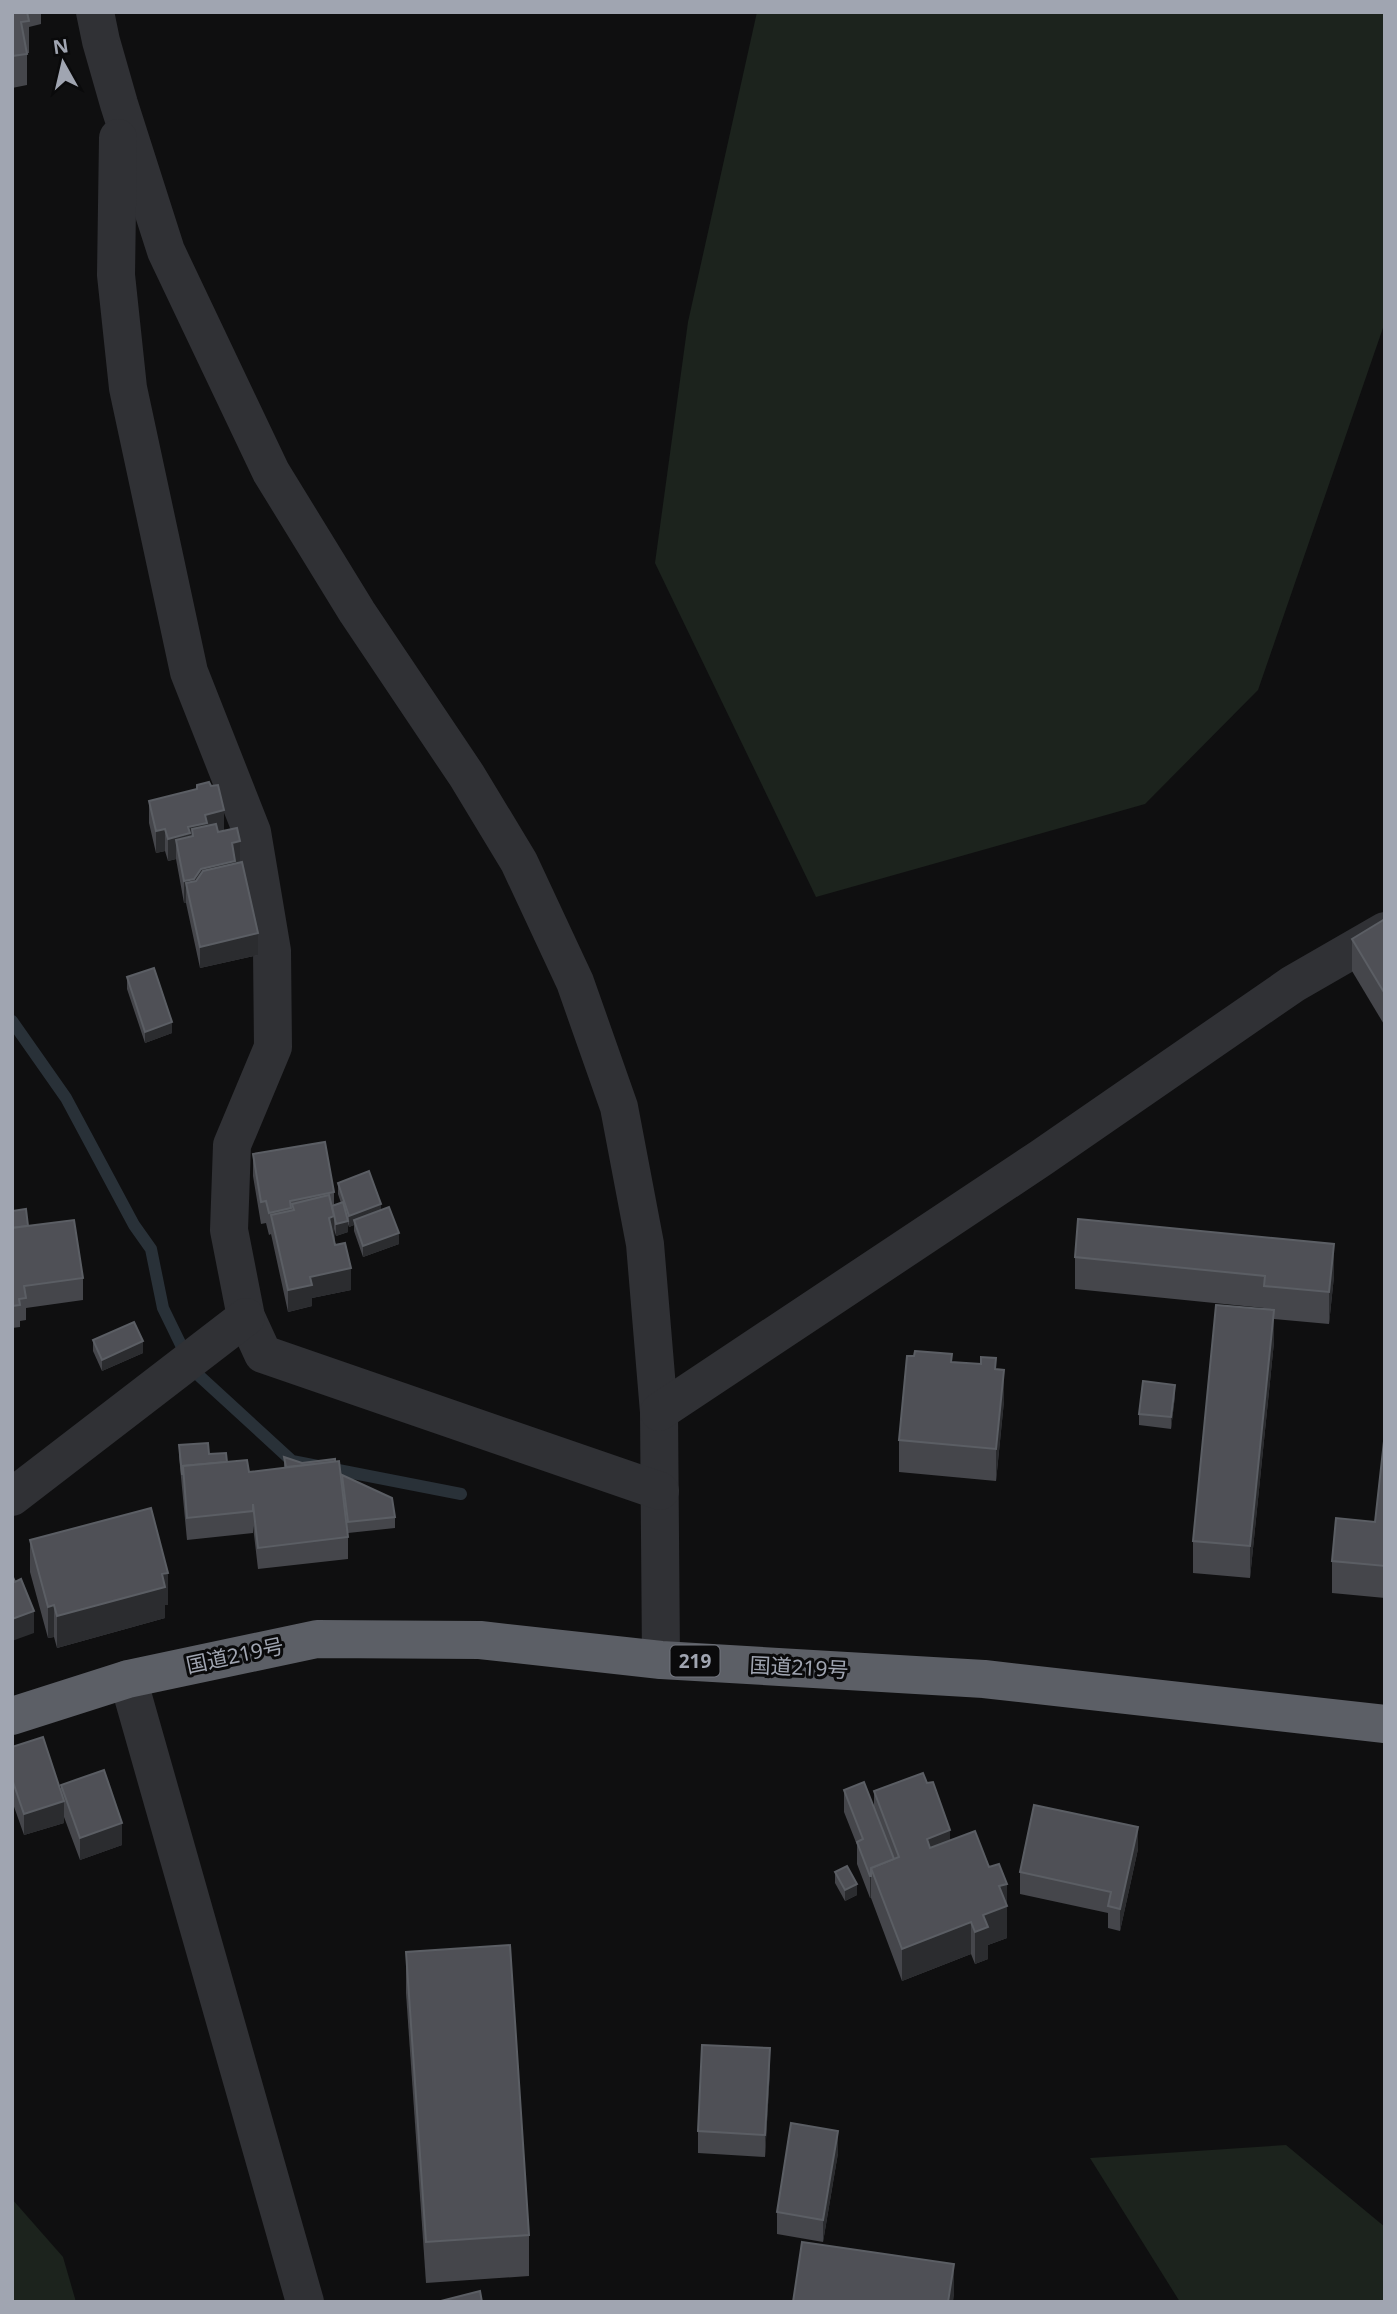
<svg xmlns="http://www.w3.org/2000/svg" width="1397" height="2314" font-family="'Noto Sans','Noto Sans JP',sans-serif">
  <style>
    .green { fill: #1c231d }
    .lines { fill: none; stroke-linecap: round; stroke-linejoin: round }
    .stream { stroke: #293138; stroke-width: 12 }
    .minor { stroke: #303135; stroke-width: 38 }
    .highway { stroke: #5c5f66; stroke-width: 38 }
    .wall { fill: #45464b }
    .shaded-wall { fill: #2b2c2f }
    .building { fill: #4f5056; stroke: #5b5e64; stroke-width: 2 }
    .labels { text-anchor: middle; stroke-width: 6; stroke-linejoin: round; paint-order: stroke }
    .shield { fill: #0a0a0b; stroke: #73767f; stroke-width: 2 }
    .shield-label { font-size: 19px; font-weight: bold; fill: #a0a5b1 }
    .street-label { font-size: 21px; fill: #a0a5b1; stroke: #0a0a0b }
  </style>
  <rect width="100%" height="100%" fill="#0f0f10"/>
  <g class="green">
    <path d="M757,12H1385V322L1258,690L1145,804L816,897L655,563L688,322Z"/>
    <path d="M1286,2145L1385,2227V2302H1180L1090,2158Z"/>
    <path d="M12,2199L63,2257L76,2302H12Z"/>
  </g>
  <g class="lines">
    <g class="stream">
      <path d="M12,1021L66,1098L134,1225L151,1249L163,1308L181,1345"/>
      <path d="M195,1372L292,1461L461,1494"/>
    </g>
    <g class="minor">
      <path d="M95,12L101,41L119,104L166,251L271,472L357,612L467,776L519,862L575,982L619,1107L645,1244L659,1412L661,1660"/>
      <path d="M118,138L116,275L128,388L189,672L252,832L272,951L273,1047L232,1145L229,1230L246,1317L263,1354L660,1491"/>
      <path d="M659,1412L1041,1158L1293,984L1385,931"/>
      <path d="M12,1497L246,1317"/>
      <path d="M128,1679L305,2302"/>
    </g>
    <path class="highway" d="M12,1716L128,1679L317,1639L480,1640L661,1660L984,1679L1385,1724"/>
  </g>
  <g class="wall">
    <path d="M12,12H41V24L29,27V53H27V85L12,88Z"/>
    <path d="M197,785L224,830L240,863L258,955L200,968L186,903H184L176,859L168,861L165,851L156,853L149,823V801L197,789Z"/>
    <path d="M1385,919V1026L1352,971V939Z"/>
    <path d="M127,977L172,1033L145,1043L127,989Z"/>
    <path d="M253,1154L334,1192V1205L341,1203L338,1194V1183L381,1210L399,1244L363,1257L354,1231V1225L349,1227L348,1224V1232L336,1236L334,1229L335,1245L351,1290L312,1298V1306L288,1312L271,1234L269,1235L266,1223L261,1224L253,1176Z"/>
    <path d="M12,1211L83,1278V1300L26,1308V1320L20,1321V1327L12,1328Z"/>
    <path d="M1075,1257L1334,1276L1329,1324L1274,1319V1342L1250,1578L1193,1573V1541L1264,1308L1075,1289Z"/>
    <path d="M93,1340L143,1353L102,1371L93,1351Z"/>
    <path d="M952,1362L996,1369L1004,1401L996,1481L899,1472V1440Z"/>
    <path d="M1175,1396L1171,1429L1139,1425V1414Z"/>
    <path d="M1385,1432V1598L1332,1593V1561L1375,1522Z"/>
    <path d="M179,1445L209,1454L249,1472L284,1468V1457L342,1485V1475L395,1517V1528L348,1533V1559L258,1569L253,1526V1533L187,1540L179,1456Z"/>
    <path d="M30,1540L168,1605H165V1618L57,1648L54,1637L48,1638L30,1572Z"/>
    <path d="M12,1747L61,1790V1785L122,1845L80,1860L64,1817V1823L24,1835L12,1801Z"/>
    <path d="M844,1790L874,1806V1791L950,1840L989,1867L1007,1884V1938L988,1945V1959L975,1964L971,1954L902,1981L871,1898H870L857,1864V1845L844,1812Z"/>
    <path d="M1138,1849L1120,1931L1108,1928V1913L1020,1894V1872Z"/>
    <path d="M835,1872L857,1895L845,1901L835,1883Z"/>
    <path d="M406,1952L529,2235V2276L426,2283L406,1993Z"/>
    <path d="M770,2070L765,2157L698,2153V2131Z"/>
    <path d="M838,2153L823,2242L777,2234V2212Z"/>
  </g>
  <g class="shaded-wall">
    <path d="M224,810V832L193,836L192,829V848L176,840V859L168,861V839L188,827L205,815Z"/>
    <path d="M165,829V851L156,853V831Z"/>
    <path d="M240,841V863L235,883H186V903H184V881L232,843Z"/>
    <path d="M258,933V955L200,968V947Z"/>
    <path d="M172,1022V1033L145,1043V1032Z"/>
    <path d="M381,1204V1215L354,1220V1225L349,1227V1216Z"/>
    <path d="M334,1216V1238L329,1218Z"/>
    <path d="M348,1221V1232L336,1236V1224Z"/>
    <path d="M399,1233V1244L363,1257V1246Z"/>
    <path d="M1334,1244V1276L1329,1324V1292Z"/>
    <path d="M351,1268V1290L312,1298V1306L288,1312V1290L310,1277Z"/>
    <path d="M1274,1310V1342L1250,1578V1546Z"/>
    <path d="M143,1341V1353L102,1371V1360Z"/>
    <path d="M1004,1370V1401L996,1481V1449Z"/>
    <path d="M1175,1385V1396L1171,1429V1417Z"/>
    <path d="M168,1573V1605H165V1618L57,1648V1616Z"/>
    <path d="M54,1605V1637L48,1638V1607Z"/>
    <path d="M34,1611V1633L12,1641V1619Z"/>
    <path d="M64,1801V1823L24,1835V1814Z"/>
    <path d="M122,1823V1845L80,1860V1838Z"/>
    <path d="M1138,1827V1849L1120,1931V1909Z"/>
    <path d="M950,1830V1862L927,1871V1839Z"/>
    <rect x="870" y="1876" width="1" height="22"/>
    <path d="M857,1884V1895L845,1901V1890Z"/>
    <path d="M1007,1884V1938L988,1945V1959L975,1964V1932L999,1886Z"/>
    <path d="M971,1922V1954L902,1981V1949Z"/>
    <path d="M770,2048V2070L765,2157V2135Z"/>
    <path d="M838,2131V2153L823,2242V2220Z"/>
    <path d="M954,2264V2296L953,2302H948Z"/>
  </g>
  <g class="building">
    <path d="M12,12H27L29,21L21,22L27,54L12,56Z"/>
    <path d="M209,782L211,786L218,785L224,810L205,815L207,823L188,827L190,833L168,839L165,829L156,831L149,801L197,789V785Z"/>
    <path d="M216,824L218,832L237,828L240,841L232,843L235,861L201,869L194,879L184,881L176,840L193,836L192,829Z"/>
    <path d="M242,862L258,933L200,947L186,883L196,881L203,871Z"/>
    <path d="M1385,919V994L1352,939Z"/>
    <path d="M154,968L172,1022L145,1032L127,977Z"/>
    <path d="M325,1142L334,1192L290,1201L291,1208L269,1213L266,1201L261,1202L253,1154Z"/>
    <path d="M369,1171L381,1204L349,1216L338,1183Z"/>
    <path d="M329,1195L334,1216L329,1218L335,1245L345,1243L351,1268L310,1277L312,1285L288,1290L271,1215L294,1210L292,1204Z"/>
    <path d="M343,1202L348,1221L336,1224L332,1206Z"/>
    <path d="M389,1207L399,1233L363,1246L354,1220Z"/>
    <path d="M26,1209L28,1226L12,1228V1211Z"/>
    <path d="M1078,1219L1334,1244L1329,1292L1264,1286L1265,1276L1075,1257Z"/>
    <path d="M74,1220L83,1278L24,1286L26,1298L19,1299L20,1305L12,1306V1228Z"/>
    <path d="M1216,1305L1274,1310L1250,1546L1193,1541Z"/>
    <path d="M134,1322L143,1341L102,1360L93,1340Z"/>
    <path d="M915,1351L952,1354L951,1362L981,1364V1357L996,1358L995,1369L1004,1370L996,1449L899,1440L907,1356H914Z"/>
    <path d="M1143,1381L1175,1385L1171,1417L1139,1414Z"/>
    <path d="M1385,1432V1566L1332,1561L1336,1518L1375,1522Z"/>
    <path d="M208,1443L209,1454L226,1453L227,1462L183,1466V1474H182L179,1445Z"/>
    <path d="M284,1457L302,1463L335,1459V1462L286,1467Z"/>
    <path d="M247,1460L249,1472L339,1461L348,1537L258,1548L253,1504V1511L187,1518L183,1466Z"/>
    <path d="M342,1475L392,1498L395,1517L348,1522Z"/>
    <path d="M151,1508L168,1573L162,1574L165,1587L57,1616L54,1605L48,1607L30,1540Z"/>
    <path d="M12,1575L15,1582L21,1579L34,1611L12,1619Z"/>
    <path d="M43,1737L64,1801L24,1814L12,1779V1747Z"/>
    <path d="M104,1770L122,1823L80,1838L61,1785Z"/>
    <path d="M923,1773L927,1783L933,1782L950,1830L927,1839L930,1848L975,1831L989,1867L999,1864L1007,1884L999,1886L1007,1906L983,1915L988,1927L975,1932L971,1922L902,1949L871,1868L899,1857L874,1791Z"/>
    <path d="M864,1782L894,1859L871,1868V1876H870L857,1842L863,1839L844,1790Z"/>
    <path d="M1034,1805L1138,1827L1120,1909L1108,1906L1111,1892L1020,1872Z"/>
    <path d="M847,1866L857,1884L845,1890L835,1872Z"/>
    <path d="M510,1945L529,2235L426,2242L406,1952Z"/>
    <path d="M702,2045L770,2048L765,2135L698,2131Z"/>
    <path d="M791,2123L838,2131L823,2220L777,2212Z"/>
    <path d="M802,2242L954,2264L948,2302H793Z"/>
    <path d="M480,2291L482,2302H437Z"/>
  </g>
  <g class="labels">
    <rect class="shield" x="670.5" y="1645.5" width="49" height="31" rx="5"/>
    <g class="shield-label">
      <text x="695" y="1668">219</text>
    </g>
    <g class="street-label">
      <text transform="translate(235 1656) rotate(-12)" y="7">国道219号</text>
      <text transform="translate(799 1668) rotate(3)" y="7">国道219号</text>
    </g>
  </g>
  <rect width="1397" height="2314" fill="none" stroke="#a0a5b1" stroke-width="28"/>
  <g transform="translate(63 63) rotate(352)" stroke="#0a0a0b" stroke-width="5" paint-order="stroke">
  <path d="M0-5L12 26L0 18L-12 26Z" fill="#a0a5b1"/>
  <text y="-10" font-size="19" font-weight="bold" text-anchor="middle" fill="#a0a5b1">N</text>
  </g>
</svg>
